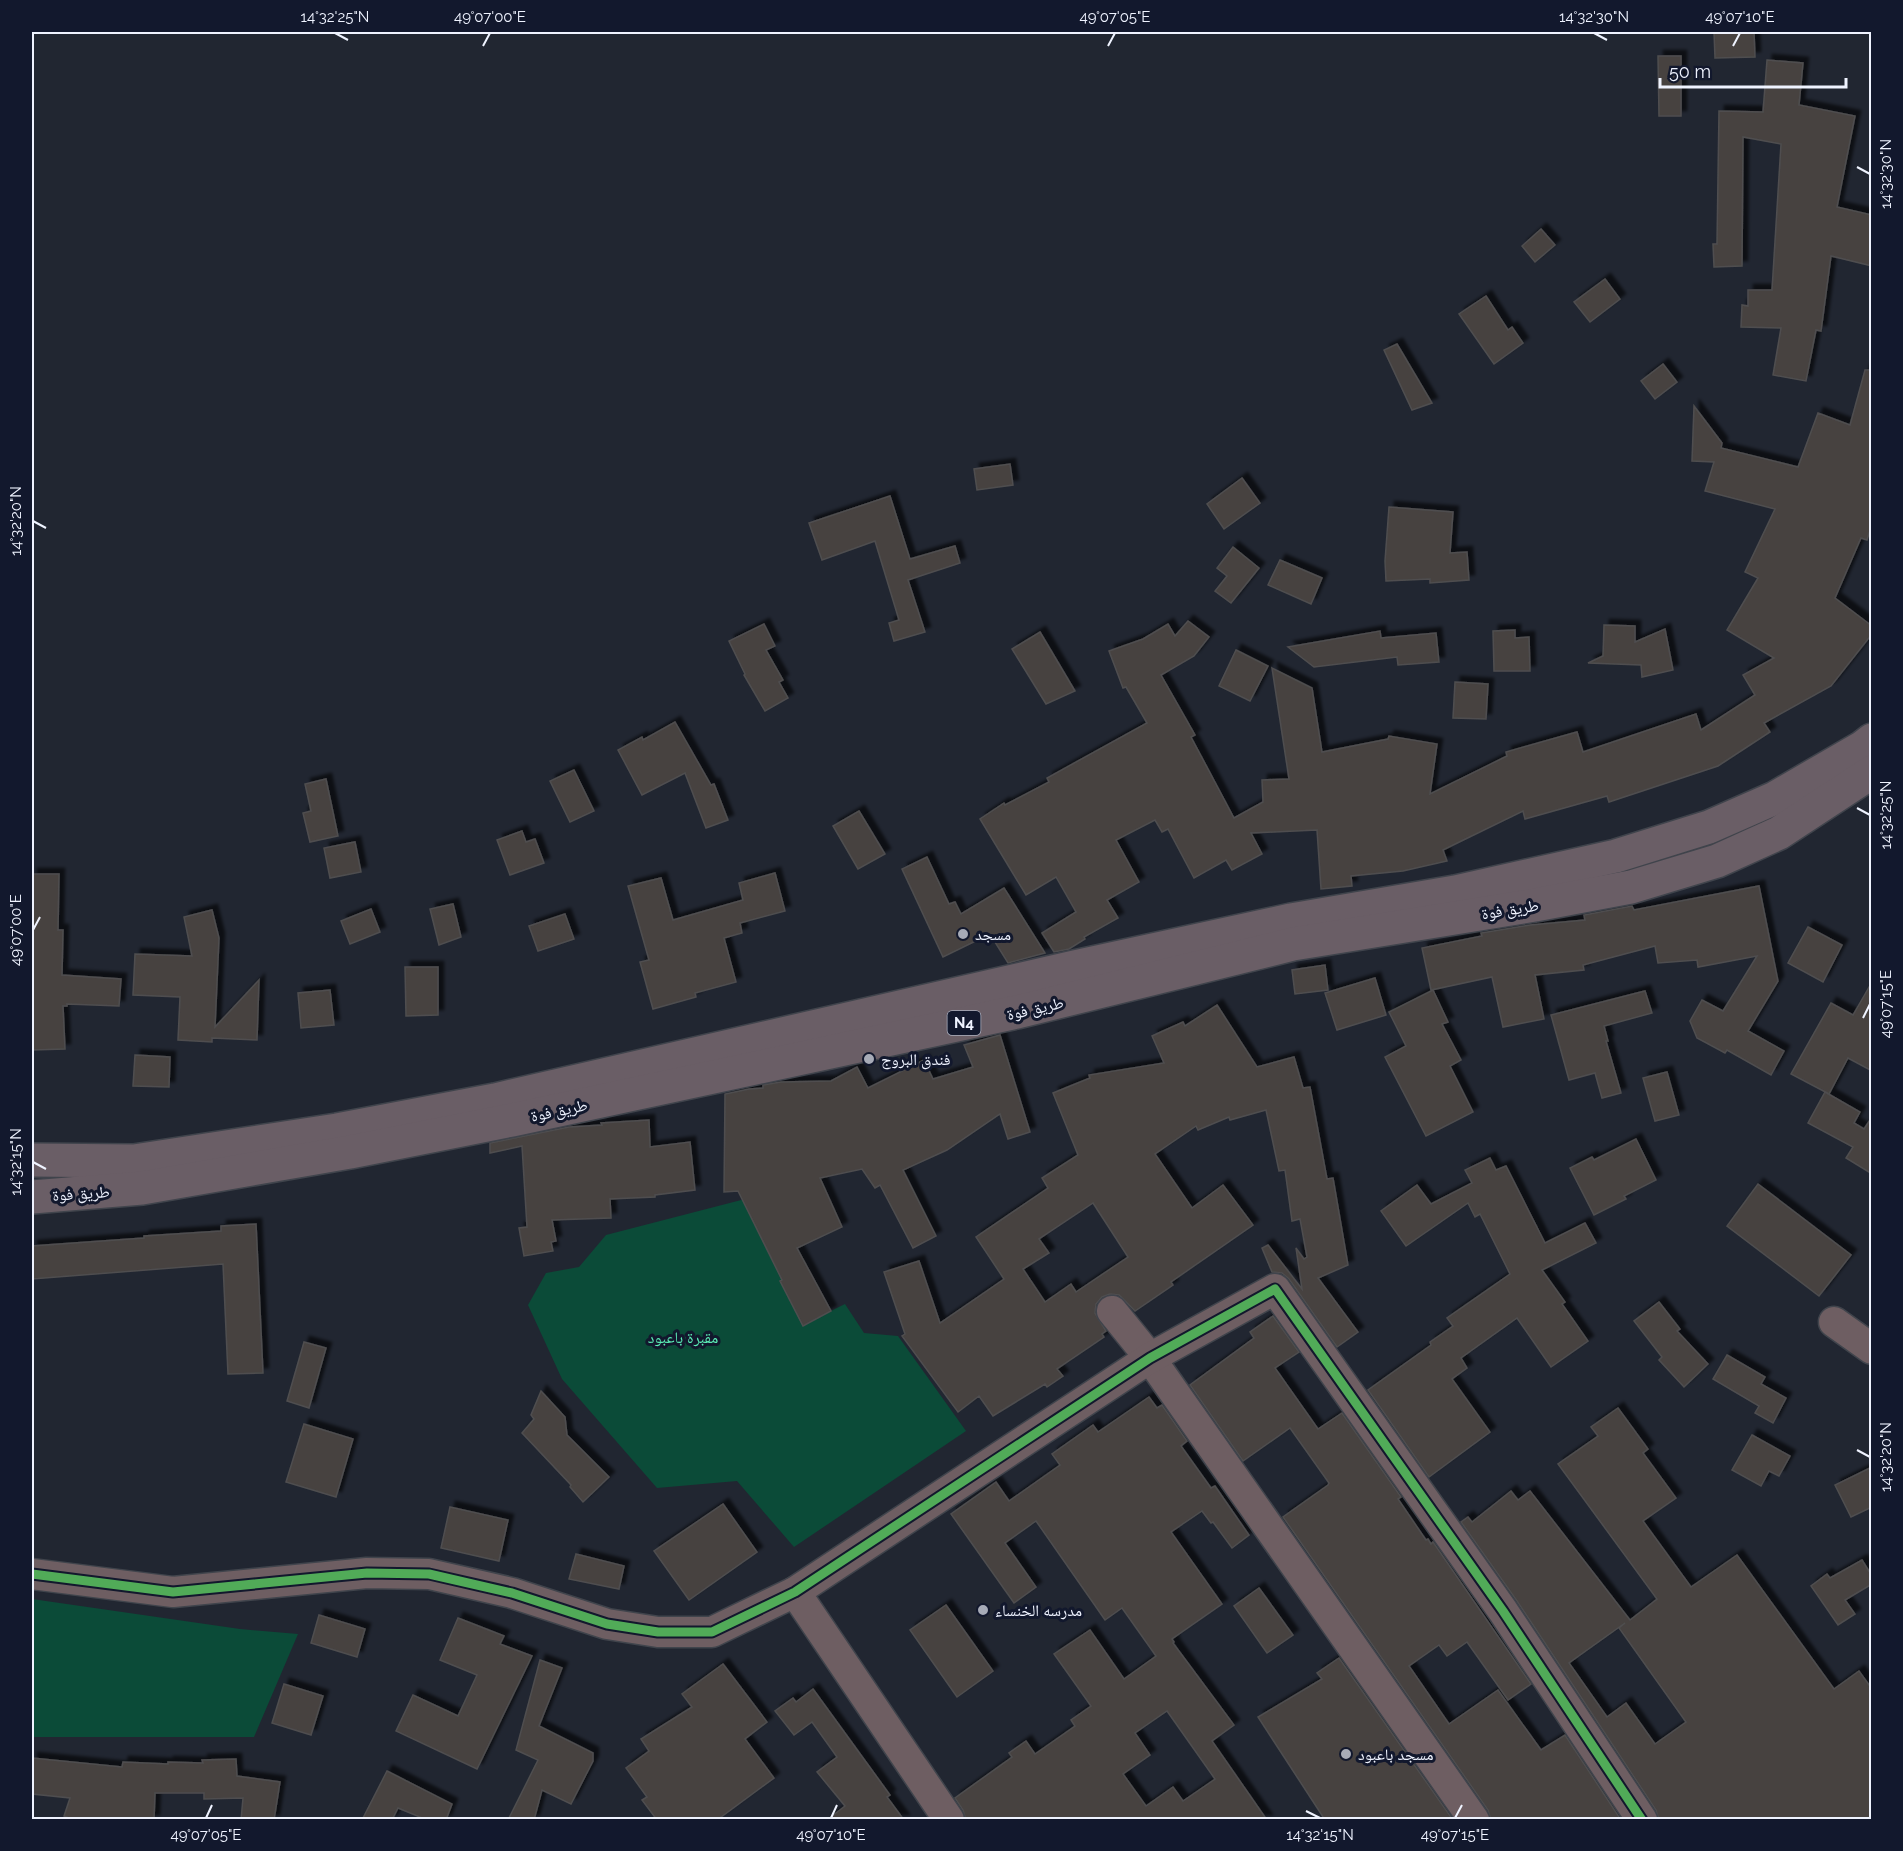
<svg xmlns="http://www.w3.org/2000/svg" width="1903" height="1851" font-family="Raleway,'Noto Naskh Arabic',sans-serif">
  <style>
    .green { fill: #0b4b38 }
    .building { fill: #464241; stroke: #4f4e4f; stroke-width: 1.5; fill-rule: evenodd; filter: url(#shadow) }
    .lines { fill: none; stroke-linecap: round; stroke-linejoin: round }
    .minor-casing { stroke: #40444c; stroke-width: 33 }
    .trunk-casing { stroke: #40444c; stroke-width: 36 }
    .minor { stroke: #6e5e62; stroke-width: 30 }
    .trunk { stroke: #6a5e66; stroke-width: 33 }
    .cycleway-casing { stroke: #12182d; stroke-width: 13 }
    .cycleway { stroke: #51ab58; stroke-width: 9 }
    .ticks { fill: none; stroke: #eff3ff; stroke-width: 2 }
    .poi-dot { fill: #a7abb7; stroke: #12182d; stroke-width: 2 }
    .labels { text-anchor: middle; stroke-width: 6; stroke-linejoin: round; paint-order: stroke }
    .shield { fill: #12182d; stroke: #adb1c0; stroke-width: 1.5 }
    .shield-label { font-size: 15px; font-weight: bold; fill: #eff3ff }
    .street-label { font-size: 16px; fill: #eff3ff; stroke: #12182d }
    .poi-label { font-size: 16px; fill: #eff3ff; stroke: #12182d; text-anchor: start }
    .park-label { font-size: 16px; fill: #5aecb4; stroke: #12182d }
    .neatline { fill: none; stroke: #eff3ff; stroke-width: 2 }
    .ticks-label { font-size: 15px; text-anchor: middle; fill: #eff3ff }
  </style>
  <defs>
    <filter id="shadow"><feDropShadow dx="5.5" dy="-5.5" stdDeviation="1.5" flood-color="#0009"/></filter>
  </defs>
  <rect width="100%" height="100%" fill="#212631"/>
  <g class="green">
    <path d="M749,1198L806,1323L845,1304L864,1333L898,1336L966,1431L794,1547L737,1481L657,1488L562,1379L528,1305L546,1273L579,1267L606,1235Z"/>
    <path d="M32,1599L240,1629L298,1634L254,1737H32Z"/>
  </g>
  <g class="building">
    <path d="M1714,32H1754L1755,57L1715,58Z"/>
    <path d="M1658,56H1681V116H1659Z"/>
    <path d="M1767,60L1803,63L1799,105L1855,116L1837,207L1872,215V266L1831,256L1821,331L1816,330L1806,381L1773,375L1781,328L1741,327L1742,305L1748,306V290H1772L1781,144L1743,137L1742,266L1714,267L1713,244H1717L1719,111L1763,112Z"/>
    <path d="M1541,229L1555,245L1535,262L1522,246Z"/>
    <path d="M1605,279L1620,299L1590,322L1574,302Z"/>
    <path d="M1486,296L1508,330L1512,327L1523,343L1494,364L1459,314Z"/>
    <path d="M1397,344L1432,403L1412,410L1384,350Z"/>
    <path d="M1663,364L1677,382L1655,399L1641,381Z"/>
    <path d="M1865,370H1872V524L1867,540L1861,538L1835,598L1872,626V634L1831,686L1764,723L1770,732L1718,766L1609,802L1607,796L1525,819L1523,811L1443,850L1447,861L1403,871L1351,876L1352,886L1321,889L1317,830L1251,833L1262,854L1232,870L1226,860L1194,878L1168,829L1162,832L1155,820L1116,840L1139,882L1107,900L1118,918L1084,937L1085,939L1069,949L1054,952L1042,933L1076,912L1056,877L1026,895L980,819L1004,803L1005,805L1049,782L1047,778L1147,723L1126,687L1123,688L1109,651L1143,639L1168,624L1175,636L1188,621L1209,637L1194,656L1161,675L1195,735L1191,737L1234,818L1263,802L1262,780L1289,779L1272,668L1312,688L1322,752L1388,739L1389,736L1437,744L1430,794L1507,756L1506,752L1577,732L1583,752L1696,714L1701,730L1755,695L1743,675L1774,658L1727,630L1758,578L1745,572L1775,509L1705,491L1714,462L1692,461L1694,406L1722,443L1721,448L1798,467L1818,413L1850,425Z"/>
    <path d="M1010,464L1013,485L977,490L974,469Z"/>
    <path d="M1242,478L1260,503L1224,529L1207,504Z"/>
    <path d="M890,496L910,559L955,546L960,563L908,580L925,632L894,641L889,623L899,620L875,541L822,560L809,523Z"/>
    <path d="M1389,507L1453,512L1450,553L1467,552L1469,580L1430,583V579L1386,581L1385,561Z"/>
    <path d="M1233,547L1259,568L1231,603L1215,591L1227,576L1217,568Z"/>
    <path d="M1280,560L1322,578L1311,604L1268,585Z"/>
    <path d="M764,624L775,646L766,650L783,680L779,682L788,698L765,711L744,675L745,674L729,641Z"/>
    <path d="M1604,625L1635,626V642L1665,629L1673,670L1642,677L1641,665L1588,663L1603,656Z"/>
    <path d="M1515,630V638L1529,637L1530,671H1494L1493,631Z"/>
    <path d="M1380,631L1381,638L1436,633L1439,662L1398,665L1397,657L1314,667L1288,647Z"/>
    <path d="M1040,632L1075,691L1046,704L1012,649Z"/>
    <path d="M1236,650L1268,666L1250,701L1219,686Z"/>
    <path d="M1455,682L1488,684L1486,719L1453,718Z"/>
    <path d="M675,722L711,785L714,784L728,820L706,828L685,773L642,795L618,750L642,737L643,740Z"/>
    <path d="M574,770L594,811L570,822L550,781Z"/>
    <path d="M326,779L338,836L310,842L303,813L311,811L305,784Z"/>
    <path d="M859,811L885,854L858,869L833,826Z"/>
    <path d="M522,831L526,842L535,839L544,863L510,875L497,840Z"/>
    <path d="M355,842L361,872L330,878L324,848Z"/>
    <path d="M927,857L949,904L955,902L961,914L1004,888L1045,953L1008,963L990,934L943,957L902,869Z"/>
    <path d="M775,873L785,911L740,923L742,933L724,938L736,982L695,993L696,997L653,1009L640,962L649,960L628,886L661,878L673,920L743,900L739,883Z"/>
    <path d="M32,874H59L58,930H63L62,975L121,979L119,1006L67,1004V1006H63L65,1049L32,1050Z"/>
    <path d="M1759,886L1778,981L1748,1031L1784,1051L1771,1075L1727,1050L1725,1053L1697,1038L1690,1021L1702,1000L1723,1011L1757,956L1698,967L1697,960L1658,963L1655,946L1583,965L1584,970L1535,975L1544,1019L1503,1027L1492,977L1431,990L1422,948L1482,936L1481,933L1530,925L1585,920L1584,915L1632,906L1634,910Z"/>
    <path d="M453,904L461,937L439,945L430,909Z"/>
    <path d="M371,909L380,932L350,944L341,921Z"/>
    <path d="M212,910L219,938L215,1027L259,980L257,1040L212,1038V1042L178,1040L180,997L133,995L135,954L192,956L184,917Z"/>
    <path d="M565,914L574,939L538,951L529,926Z"/>
    <path d="M1808,927L1842,945L1823,982L1788,963Z"/>
    <path d="M1325,965L1328,990L1295,994L1292,970Z"/>
    <path d="M405,967H438V1015L406,1016Z"/>
    <path d="M1375,978L1386,1015L1337,1030L1325,993Z"/>
    <path d="M1872,982V1071L1848,1058L1829,1094L1791,1074L1831,1003L1853,1015Z"/>
    <path d="M330,990L334,1025L301,1028L298,993Z"/>
    <path d="M1433,990L1448,1022L1442,1024L1461,1060L1450,1066L1473,1112L1426,1136L1385,1057L1406,1046L1389,1012Z"/>
    <path d="M1645,991L1652,1013L1604,1026L1608,1041H1606L1621,1093L1602,1098L1595,1073L1569,1080L1551,1015Z"/>
    <path d="M1217,1005L1257,1067L1294,1057L1303,1088L1310,1087L1327,1179L1333,1178L1348,1265L1318,1278L1358,1332L1337,1347L1289,1279L1282,1273L1272,1272L1262,1248L1268,1245L1302,1289L1296,1248L1304,1259L1307,1257L1300,1219L1292,1221L1285,1170L1279,1171L1266,1110L1230,1120L1229,1117L1198,1130L1196,1126L1155,1154L1192,1208L1223,1185L1253,1225L1171,1282L1173,1285L1135,1311L1119,1295L1110,1294L1102,1297L1096,1304L1095,1313L1106,1331L1102,1334L1104,1337L1057,1369L1063,1376L1047,1387L1045,1384L993,1416L979,1396L958,1412L902,1336L905,1334L884,1272L919,1261L940,1323L1004,1279L976,1237L1048,1188L1042,1178L1078,1155L1053,1093L1090,1078L1089,1075L1164,1063L1152,1036L1183,1022L1185,1026ZM1093,1203L1128,1257L1076,1292L1071,1284L1045,1302L1023,1269L1049,1253L1039,1239Z"/>
    <path d="M1000,1035L1030,1132L1008,1139L1000,1114L947,1150L903,1170L936,1236L913,1248L880,1185L875,1188L862,1169L820,1178L842,1227L797,1248L831,1311L803,1326L780,1281L782,1280L738,1191L724,1192L725,1094L749,1089L763,1088V1085L781,1082L831,1081L857,1067L868,1088L924,1060L933,1079L973,1067L964,1045Z"/>
    <path d="M135,1055L170,1057L169,1087L133,1086Z"/>
    <path d="M1667,1072L1679,1115L1655,1121L1643,1078Z"/>
    <path d="M1825,1092L1860,1112L1854,1123L1864,1129L1872,1117V1174L1846,1158L1853,1147L1808,1123Z"/>
    <path d="M649,1120L650,1147L690,1142L695,1190L655,1195V1197L610,1199L611,1218L552,1220L556,1241L551,1242L553,1251L524,1256L519,1228L527,1227L522,1146L490,1153V1143L569,1127L602,1125L601,1123Z"/>
    <path d="M1636,1139L1656,1180L1624,1196L1626,1199L1594,1215L1570,1168L1592,1157L1594,1160Z"/>
    <path d="M1490,1158L1496,1170L1506,1166L1545,1243L1585,1223L1596,1243L1542,1270L1565,1302L1562,1304L1588,1341L1551,1367L1517,1318L1461,1358L1467,1368L1452,1379L1490,1432L1429,1477L1368,1390L1431,1345L1430,1342L1453,1326L1447,1318L1510,1274L1480,1214L1475,1217L1468,1203L1406,1246L1381,1211L1417,1185L1431,1204L1472,1183L1465,1170Z"/>
    <path d="M1758,1184L1851,1255L1819,1296L1727,1226Z"/>
    <path d="M256,1224L263,1373L228,1374L223,1264L32,1279V1246L144,1238V1236L221,1231V1226Z"/>
    <path d="M1659,1302L1680,1329L1677,1331L1708,1364L1684,1387L1659,1360L1662,1357L1634,1321Z"/>
    <path d="M1273,1316L1299,1352L1275,1368L1318,1429L1342,1413L1401,1497L1398,1499L1426,1540L1428,1539L1431,1544L1433,1542L1531,1684L1508,1700L1467,1642L1447,1656L1439,1645L1409,1666L1449,1724L1498,1690L1541,1750L1565,1735L1621,1820H1491L1488,1810L1283,1517L1328,1485L1329,1483L1290,1428L1243,1461L1190,1385L1254,1338L1250,1332Z"/>
    <path d="M304,1342L326,1348L309,1408L287,1401Z"/>
    <path d="M1727,1355L1765,1377L1761,1384L1786,1398L1773,1423L1755,1413L1759,1406L1713,1379Z"/>
    <path d="M541,1391L565,1417L567,1435L609,1477L583,1502L570,1487L571,1485L522,1433L534,1419L531,1415Z"/>
    <path d="M1149,1397L1157,1408L1162,1405L1187,1441L1181,1446L1211,1488L1215,1486L1249,1535L1232,1548L1213,1522L1211,1523L1202,1511L1171,1532L1222,1604L1172,1639L1174,1642L1173,1643L1234,1725L1212,1741L1267,1820H966L963,1810L955,1798L1012,1757L1009,1753L1026,1741L1035,1754L1075,1726L1071,1720L1091,1706L1054,1654L1090,1630L1124,1679L1156,1656L1122,1608L1105,1620L1036,1521L1005,1543L1036,1587L1014,1603L951,1514L996,1482L1009,1501L1060,1465L1052,1454L1093,1425L1098,1432ZM1167,1711L1215,1779L1183,1801L1173,1787L1146,1806L1123,1774L1150,1755L1135,1733Z"/>
    <path d="M1618,1408L1648,1449L1643,1453L1676,1498L1643,1521L1691,1587L1737,1555L1834,1689L1859,1671L1872,1689V1820H1659L1656,1810L1517,1601L1461,1522L1468,1517L1472,1522L1511,1491L1518,1500L1530,1491L1630,1620L1657,1599L1558,1464L1598,1436L1591,1427ZM1625,1623L1619,1628L1686,1722L1655,1744L1626,1703L1607,1717L1569,1663Z"/>
    <path d="M304,1424L353,1439L336,1497L286,1482Z"/>
    <path d="M1752,1435L1790,1456L1779,1476L1769,1471L1761,1486L1732,1470Z"/>
    <path d="M1872,1467V1507L1851,1517L1835,1485Z"/>
    <path d="M723,1504L757,1552L689,1600L654,1551Z"/>
    <path d="M450,1507L508,1520L499,1561L441,1548Z"/>
    <path d="M576,1554L624,1566L619,1589L569,1579Z"/>
    <path d="M1862,1560L1872,1576V1584L1845,1600L1855,1614L1838,1625L1811,1586L1827,1574L1830,1578Z"/>
    <path d="M1259,1588L1293,1635L1267,1653L1234,1606Z"/>
    <path d="M946,1605L993,1671L957,1697L910,1630Z"/>
    <path d="M319,1615L365,1629L357,1657L311,1643Z"/>
    <path d="M458,1618L504,1636L500,1644L532,1656L477,1769L396,1731L413,1695L458,1716L477,1675L440,1660Z"/>
    <path d="M1339,1658L1453,1820H1325L1258,1717L1322,1679L1317,1673Z"/>
    <path d="M540,1660L562,1668L539,1726L593,1753V1761L571,1804L542,1790L534,1820H508L538,1760L516,1750Z"/>
    <path d="M723,1664L767,1722L745,1739L774,1778L717,1820H657L642,1800L647,1797L626,1768L649,1751L641,1739L692,1707L682,1694Z"/>
    <path d="M284,1684L323,1696L311,1735L272,1723Z"/>
    <path d="M813,1689L890,1795L887,1797L904,1820H827L845,1806L817,1772L837,1757L812,1722L794,1735L775,1711L793,1698L796,1702Z"/>
    <path d="M32,1758L122,1767L123,1762L168,1764V1762L203,1763L202,1760L236,1759L237,1776L280,1782L274,1820H241L243,1798L204,1799V1793H155L154,1820H74L64,1816L70,1798L32,1794Z"/>
    <path d="M387,1771L452,1804L446,1820H427L398,1808L392,1820H362Z"/>
  </g>
  <g class="lines">
    <g class="minor-casing">
      <g id="minor">
        <path d="M1112,1311L1150,1358L1474,1820"/>
        <path d="M1834,1322L1872,1349"/>
        <path d="M32,1574L173,1592L367,1573L429,1574L512,1593L607,1624L658,1632H712L795,1592L1150,1358L1275,1289L1503,1611L1642,1820"/>
        <path d="M795,1592L949,1820"/>
      </g>
    </g>
    <g class="trunk-casing">
      <g id="trunk">
        <path d="M32,1160L134,1161L337,1130L495,1100L1074,967L1291,920L1455,892L1616,856L1709,827L1775,798L1863,747L1872,740"/>
        <path d="M32,1197L142,1188L350,1152L512,1120L1017,1012L1293,944L1535,905L1631,887L1717,861L1779,833L1872,772"/>
      </g>
    </g>
    <use href="#minor" class="minor"/>
    <use href="#trunk" class="trunk"/>
    <g class="cycleway-casing">
      <path id="cycleway" d="M32,1574L173,1592L367,1573L429,1574L512,1593L607,1624L658,1632H712L795,1592L1150,1358L1275,1289L1503,1611L1642,1820"/>
    </g>
    <use href="#cycleway" class="cycleway"/>
  </g>
  <path class="ticks" d="M335,33L348,40M1594,33L1607,40M483,46L490,33M1108,46L1115,33M1733,46L1740,33M1857,167L1870,174M33,521L46,528M1857,808L1870,815M33,930L40,917M1863,1018L1870,1004M33,1162L46,1169M1857,1450L1870,1457M1306,1811L1320,1818M206,1818L212,1805M831,1818L837,1805M1455,1818L1462,1805"/>
  <g class="poi-dot">
    <circle cx="963" cy="934" r="6"/>
    <circle cx="869" cy="1059" r="6"/>
    <circle cx="983" cy="1610" r="6"/>
    <circle cx="1346" cy="1754" r="6"/>
  </g>
  <g class="labels">
    <rect class="shield" x="947.5" y="1011" width="33" height="24" rx="4.5"/>
    <g class="shield-label">
      <text x="964" y="1028">N4</text>
    </g>
    <g class="street-label">
      <text transform="translate(1510 909) rotate(-9)" y="6">طريق فوة</text>
      <text transform="translate(1035 1008) rotate(-13)" y="6">طريق فوة</text>
      <text transform="translate(559 1110) rotate(-12)" y="6">طريق فوة</text>
      <text transform="translate(81 1193) rotate(-4)" y="6">طريق فوة</text>
    </g>
    <g class="poi-label">
      <text x="975" y="940">مسجد</text>
      <text x="881" y="1065">فندق البروج</text>
      <text x="995" y="1616">مدرسه الخنساء</text>
      <text x="1358" y="1760">مسجد باعبود</text>
    </g>
    <g class="park-label">
      <text x="683" y="1343">مقبرة باعبود</text>
    </g>
  </g>
  <rect width="1903" height="1851" fill="none" stroke="#12182d" stroke-width="66"/>
  <path d="M1660 78v9h186v-9" fill="none" stroke="#eff3ff" stroke-width="3"/>
  <text x="1669" y="78" font-size="18" fill="#eff3ff" stroke="#12182d" stroke-width="4.5" paint-order="stroke">50 m</text>
  <rect x="33" y="33" width="1837" height="1785" class="neatline"/>
  <g class="ticks-label">
    <text x="335" y="22">14°32'25"N</text>
    <text x="490" y="22">49°07'00"E</text>
    <text x="1115" y="22">49°07'05"E</text>
    <text x="1594" y="22">14°32'30"N</text>
    <text x="1740" y="22">49°07'10"E</text>
    <text transform="translate(1886 174) rotate(-90)" y="5">14°32'30"N</text>
    <text transform="translate(16 521) rotate(-90)" y="5">14°32'20"N</text>
    <text transform="translate(1886 815) rotate(-90)" y="5">14°32'25"N</text>
    <text transform="translate(16 930) rotate(-90)" y="5">49°07'00"E</text>
    <text transform="translate(1886 1004) rotate(-90)" y="5">49°07'15"E</text>
    <text transform="translate(16 1162) rotate(-90)" y="5">14°32'15"N</text>
    <text transform="translate(1886 1457) rotate(-90)" y="5">14°32'20"N</text>
    <text x="206" y="1840">49°07'05"E</text>
    <text x="831" y="1840">49°07'10"E</text>
    <text x="1320" y="1840">14°32'15"N</text>
    <text x="1455" y="1840">49°07'15"E</text>
  </g>
</svg>
